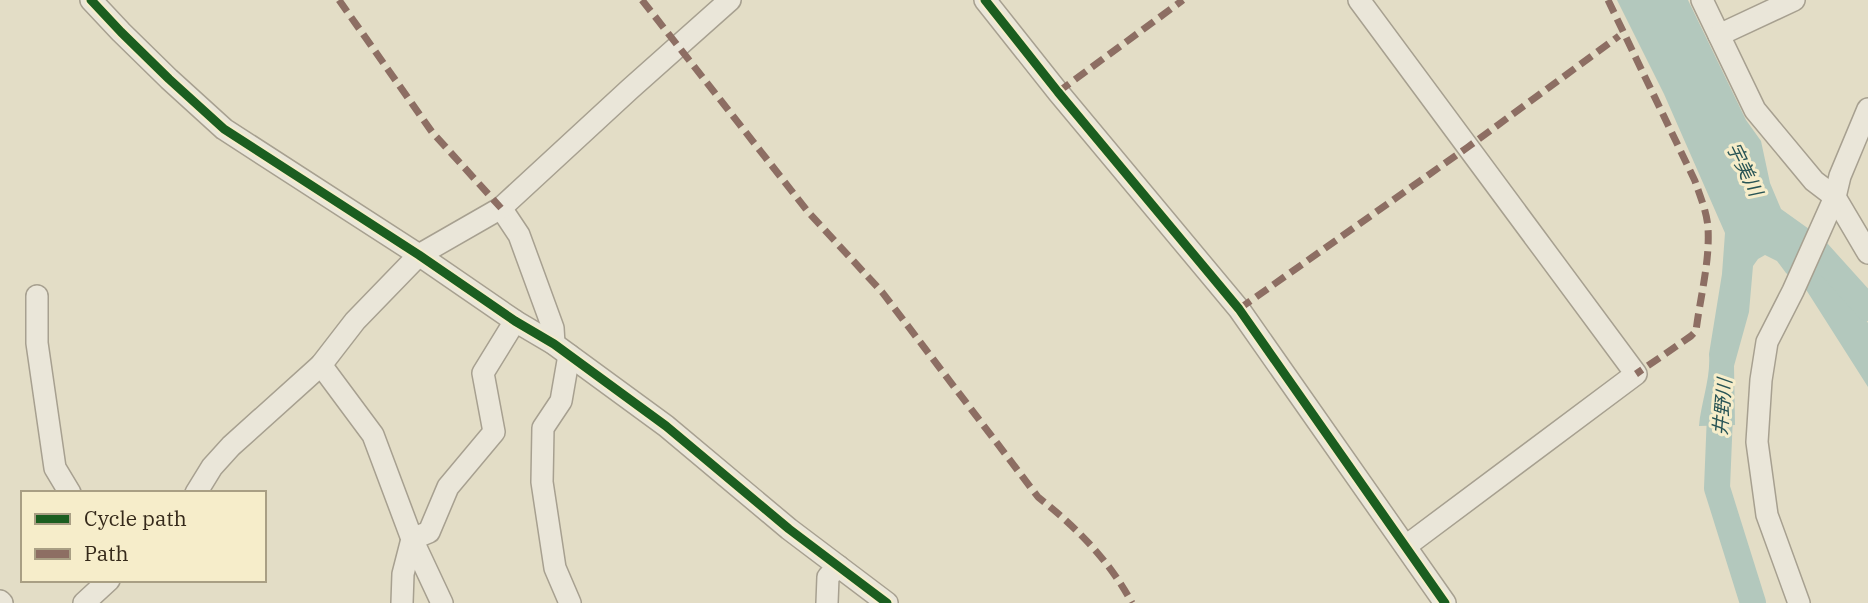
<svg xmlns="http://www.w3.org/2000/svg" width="1868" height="603" font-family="'IBM Plex Serif','Noto Sans JP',serif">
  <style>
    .water { fill: #b3c8bd }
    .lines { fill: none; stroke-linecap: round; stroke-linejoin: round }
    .river { stroke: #b3c8bd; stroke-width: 26 }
    .minor-casing { stroke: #a7a090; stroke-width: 24 }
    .minor { stroke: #eae6d9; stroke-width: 21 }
    .quiet { stroke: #8d6e63; stroke-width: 7; stroke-dasharray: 14 7; stroke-linecap: butt }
    .cycleway-casing { stroke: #f6edca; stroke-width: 13 }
    .cycleway { stroke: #1b5e20; stroke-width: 9 }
    .labels { text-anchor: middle; stroke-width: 6; stroke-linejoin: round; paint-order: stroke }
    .water-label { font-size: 19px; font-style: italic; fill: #285455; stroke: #f6edca }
  </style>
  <rect width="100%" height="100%" fill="#e3ddc6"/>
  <path class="water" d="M1617,0H1688L1746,120L1761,141L1770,183L1781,209L1809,229L1868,323V387L1805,288L1786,273L1777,261L1765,255L1758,259L1753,266L1749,312L1734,366L1735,425L1699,426C1701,402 1711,378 1709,354L1722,274L1725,233L1664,94Z"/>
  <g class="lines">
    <g class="river">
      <path d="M1814,248L1868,308"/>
      <path d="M1721,390L1717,488L1753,603"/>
    </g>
    <g class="minor-casing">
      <g id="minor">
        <path d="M91,0L121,32L169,79L224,129L419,255L515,321L554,344L666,426L789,529L887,603"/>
        <path d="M985,0L1058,92L1239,309L1445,603"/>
        <path d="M1359,0L1636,374L1406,546"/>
        <path d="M1702,0L1755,110L1814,181L1835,197L1868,253"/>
        <path d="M1719,35L1794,0"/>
        <path d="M501,208L519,235L553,328L554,344"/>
        <path d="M37,296V343L55,468L70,493"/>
        <path d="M569,355L561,401L543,428L542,482L555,568L570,603"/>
        <path d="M321,365L373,435L412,539L442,603"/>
        <path d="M196,493L212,467L231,446L321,365L355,321L419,255L501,208L630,89L730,0"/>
        <path d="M412,539L429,532L448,487L494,432L483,373L515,321"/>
        <path d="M0,601L2,603"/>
        <path d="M84,603L109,580"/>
        <path d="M402,603L403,574L412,539"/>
        <path d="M827,603L828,577L838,566"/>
        <path d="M1799,603L1767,515L1757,442L1761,380L1767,342L1793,291L1835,197L1840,176L1868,109"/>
      </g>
    </g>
    <use href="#minor" class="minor"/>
    <g class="quiet">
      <path d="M339,0L432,132L501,208"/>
      <path d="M642,0L809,213L882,292L1038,497C1076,527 1109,560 1132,603"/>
      <path d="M1608,0L1695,181C1700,196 1707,212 1708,228C1710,262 1700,298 1696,331L1691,336L1636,374"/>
      <path d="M1058,92L1183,0"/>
      <path d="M1239,309L1468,147L1619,36"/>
    </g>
    <g class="cycleway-casing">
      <g id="cycleway">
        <path d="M91,0L121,32L169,79L224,129L419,255L515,321L554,344L666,426L789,529L887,603"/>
        <path d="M985,0L1058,92L1239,309L1445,603"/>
      </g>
    </g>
    <use href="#cycleway" class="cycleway"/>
  </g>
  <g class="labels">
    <g class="water-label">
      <text transform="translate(1745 169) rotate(64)" y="7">宇美川</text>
      <text transform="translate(1722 407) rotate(-85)" y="7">井野川</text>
    </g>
  </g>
  <rect x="21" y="491" width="245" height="91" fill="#f6edca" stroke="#a99f84" stroke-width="2"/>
  <rect x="35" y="514" width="35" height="10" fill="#1b5e20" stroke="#a99f84" stroke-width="2"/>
  <text x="84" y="526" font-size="21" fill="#35291a">Cycle path</text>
  <rect x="35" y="549" width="35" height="10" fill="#8d6e63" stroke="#a99f84" stroke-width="2"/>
  <text x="84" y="561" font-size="21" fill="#35291a">Path</text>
</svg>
